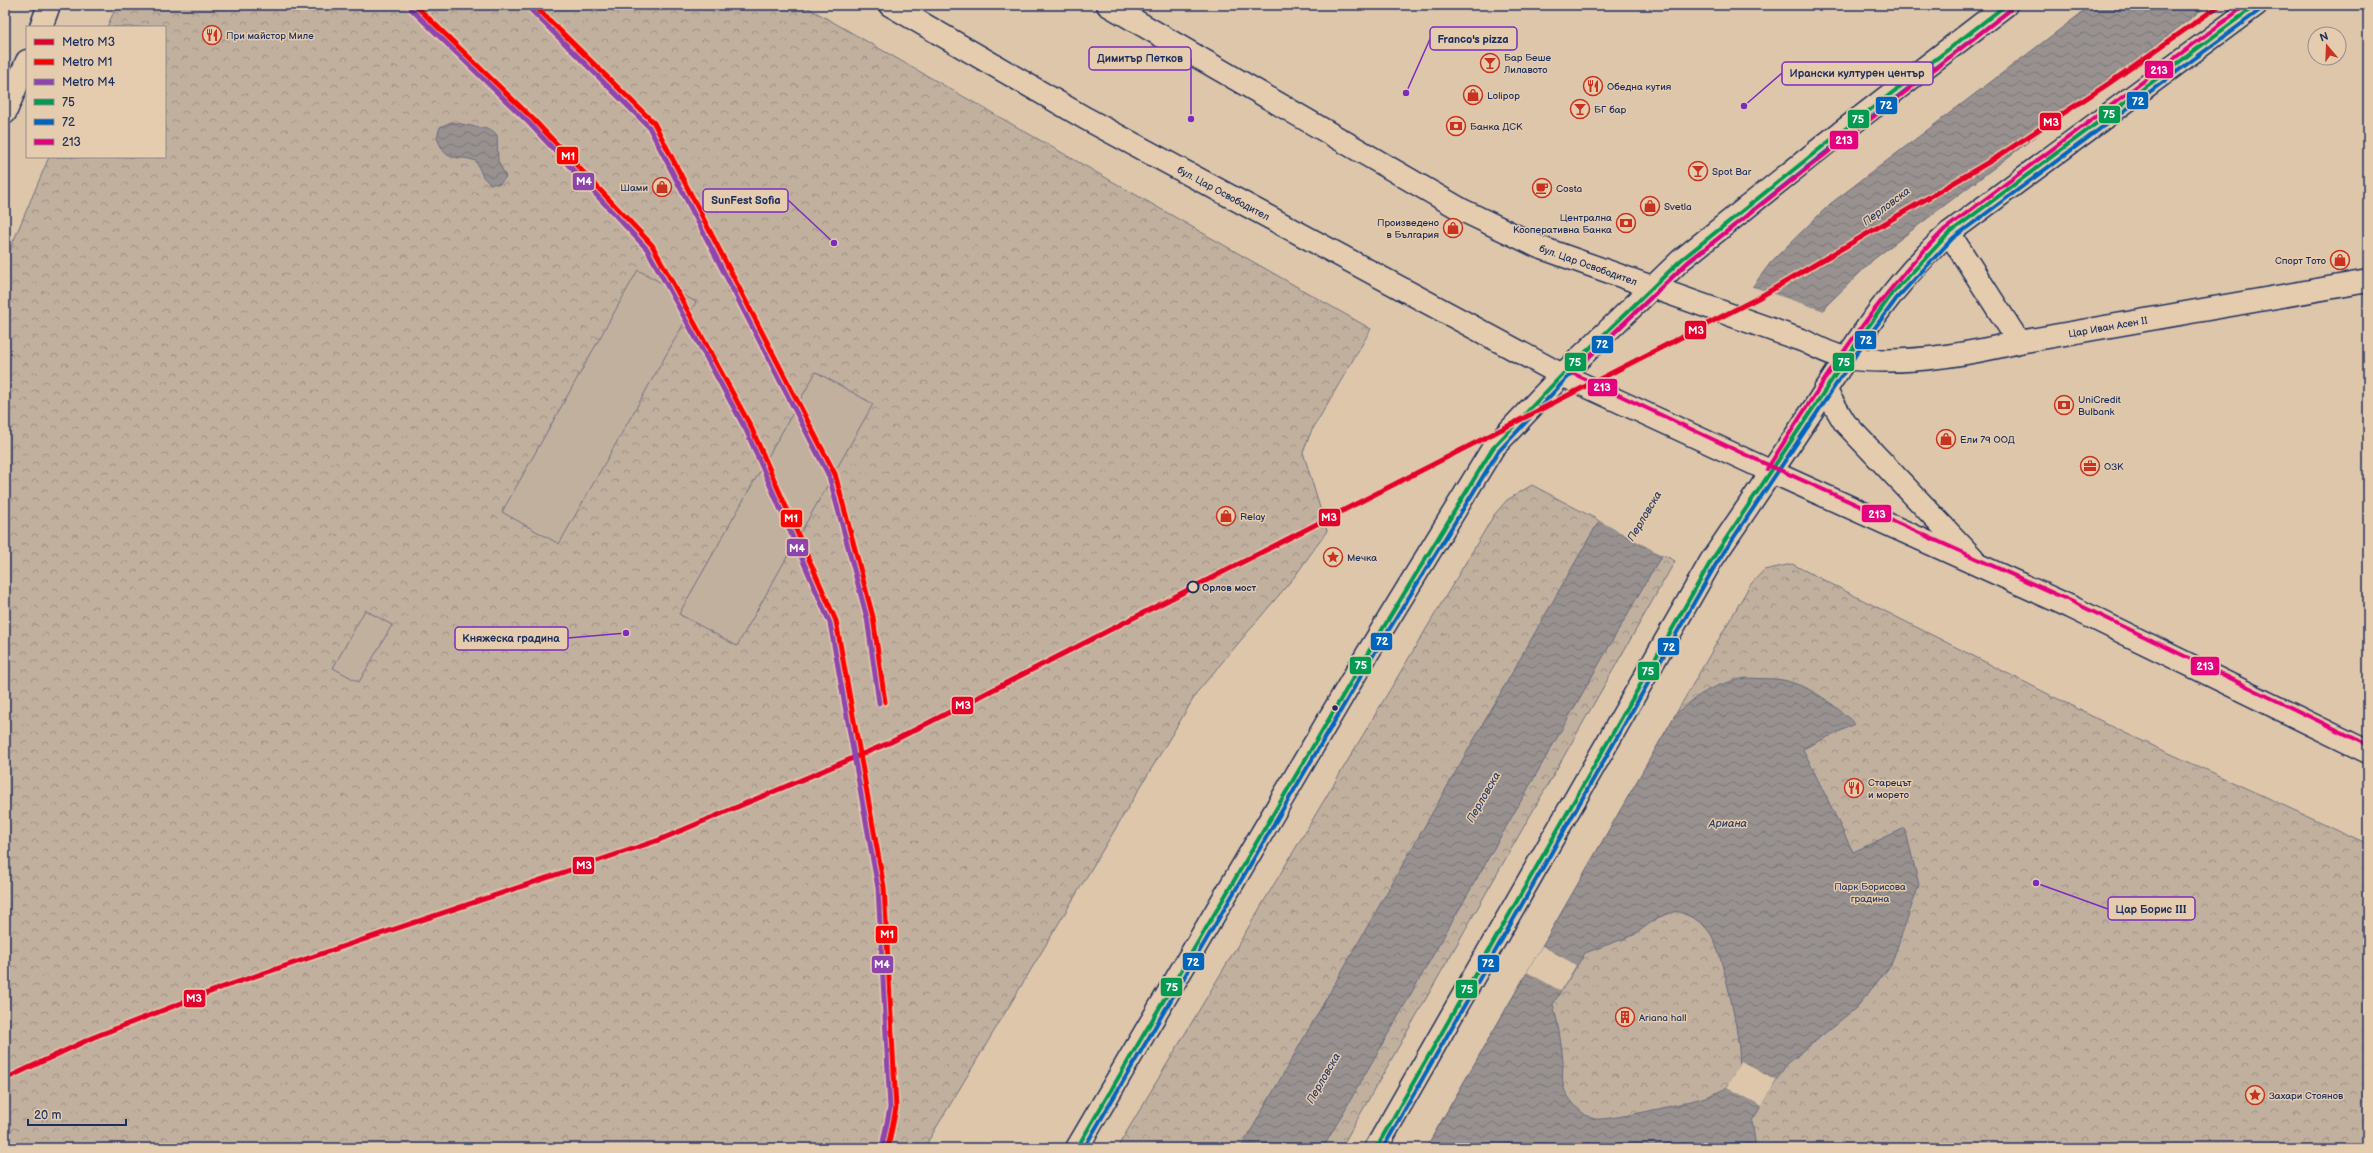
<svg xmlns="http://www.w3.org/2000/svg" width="2373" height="1153" font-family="'Balsamiq Sans',sans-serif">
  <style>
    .forest { fill: url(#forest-crowns); stroke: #6e707e }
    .garden { fill: #c2b09f; stroke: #6e707e }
    .water { fill: url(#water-waves); stroke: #666a7c; fill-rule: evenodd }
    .pier { fill: #dec6ab }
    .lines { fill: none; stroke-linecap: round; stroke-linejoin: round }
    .minor-casing { stroke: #1b2f5e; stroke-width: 25 }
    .major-casing { stroke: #1b2f5e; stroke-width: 25 }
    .highway-casing { stroke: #1b2f5e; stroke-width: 25 }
    .minor { stroke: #e6ccae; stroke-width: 22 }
    .major { stroke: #e6ccae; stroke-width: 22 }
    .highway { stroke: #e6ccae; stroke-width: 22 }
    .bus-1-casing { stroke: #e6ccae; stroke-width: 7 }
    .bus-2-casing { stroke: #e6ccae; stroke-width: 7 }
    .bus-3-casing { stroke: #e6ccae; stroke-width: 7 }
    .bus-1 { stroke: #039a52; stroke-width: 4 }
    .bus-2 { stroke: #0065bd; stroke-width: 4 }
    .bus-3 { stroke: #e5007d; stroke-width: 4 }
    .metro-1-casing { stroke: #e6ccae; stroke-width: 8 }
    .metro-2-casing { stroke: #e6ccae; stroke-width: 8 }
    .metro-3-casing { stroke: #e6ccae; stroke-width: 8 }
    .metro-1 { stroke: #e4002b; stroke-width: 5 }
    .metro-2 { stroke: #f00; stroke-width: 5 }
    .metro-3 { stroke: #8e44ad; stroke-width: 5 }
    .stop-dot { fill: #e6ccae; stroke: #1b2f5e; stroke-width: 2 }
    .bus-dot { fill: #1b2f5e; stroke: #e6ccae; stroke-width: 1.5 }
    .labels { text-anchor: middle; stroke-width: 3; stroke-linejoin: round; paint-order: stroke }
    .poi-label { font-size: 10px; fill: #1b2f5e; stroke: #e6ccae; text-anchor: start }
    .street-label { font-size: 10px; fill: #1b2f5e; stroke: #e6ccae }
    .stop-label { font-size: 10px; font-weight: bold; fill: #1b2f5e; stroke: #e6ccae; text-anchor: start }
    .park-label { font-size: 10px; fill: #2c3c64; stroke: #e6ccae }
    .water-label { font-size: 11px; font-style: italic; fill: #2e3e66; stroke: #e6ccae }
    .leader { fill: none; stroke: #7b2cbf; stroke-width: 1.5 }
    .callout-dot { fill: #7b2cbf; stroke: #e6ccae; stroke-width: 1.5 }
    .callout { fill: #e6ccae; stroke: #7b2cbf; stroke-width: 1.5 }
    .callout-label { font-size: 11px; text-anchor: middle; font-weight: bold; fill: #1b2f5e }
    .line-badge { stroke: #e6ccae; stroke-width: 1.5 }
    .badge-label { font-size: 11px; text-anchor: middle; font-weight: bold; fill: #fff }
  </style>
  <defs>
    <pattern id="forest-crowns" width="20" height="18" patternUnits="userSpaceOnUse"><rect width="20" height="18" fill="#c2b09f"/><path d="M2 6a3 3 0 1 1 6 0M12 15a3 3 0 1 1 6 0" fill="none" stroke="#9d9085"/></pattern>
    <pattern id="water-waves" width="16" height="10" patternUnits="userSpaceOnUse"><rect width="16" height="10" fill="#989190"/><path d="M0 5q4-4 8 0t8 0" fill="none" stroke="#7b7779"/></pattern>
  </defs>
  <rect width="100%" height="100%" fill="#dec6ab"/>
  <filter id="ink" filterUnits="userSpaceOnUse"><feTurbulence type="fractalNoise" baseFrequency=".025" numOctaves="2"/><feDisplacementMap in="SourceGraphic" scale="8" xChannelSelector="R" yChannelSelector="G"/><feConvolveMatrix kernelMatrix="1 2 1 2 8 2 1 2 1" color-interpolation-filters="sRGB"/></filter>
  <g filter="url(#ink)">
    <g class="forest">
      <path d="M117,5H803L1371,329L1311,432L1303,452L1327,531L1295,576L1198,691L924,1148H5V261L49,157H165V27H107Z"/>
      <path d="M1532,485L1675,561L1341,1148H1117L1494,515L1507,500Z"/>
      <path d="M1792,564L2125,733L2368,844V1148H1426L1750,585L1764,570Z"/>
    </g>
    <g class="garden">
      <path d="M638,270L696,302L559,544L502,512Z"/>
      <path d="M816,372L873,404L737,646L679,614Z"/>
      <path d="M365,610L392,625L359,682L333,668Z"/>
    </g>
    <g class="water">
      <path d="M2092,5H2208L1874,259L1827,305L1758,400L1651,573L1323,1148H1241L1589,538L1691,369L1771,262L1830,204Z"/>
      <path d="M451,122L492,130L497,135L498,161L506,177L500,184H490L483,177L476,161C454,153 447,166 437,137L440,127Z"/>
      <path d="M1746,678C1758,679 1772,678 1783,680C1811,686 1835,705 1855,724L1803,749L1853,852L1905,828L1919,885L1891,965L1857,1007L1786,1065L1752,1121L1756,1148H1426L1675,715C1701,692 1712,685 1746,678ZM1676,911C1690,916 1701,920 1710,933C1722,949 1746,1056 1738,1073C1735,1080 1726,1089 1719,1092C1703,1100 1611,1121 1595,1119C1583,1117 1570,1101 1565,1091C1561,1083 1563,1070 1563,1061C1561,1041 1558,1023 1553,1004L1585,953L1634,935L1657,918Z"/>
    </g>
    <g class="pier">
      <path d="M1750,286L1824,311L1759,401L1664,556L1598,520L1689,368Z"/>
      <path d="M1542,946L1576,965L1561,991L1527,972Z"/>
      <path d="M1741,1061L1776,1081L1762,1106L1727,1087Z"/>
    </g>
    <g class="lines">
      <g class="minor-casing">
        <g id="minor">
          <path id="s1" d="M1108,5L1462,210L1539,247L1804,341C1817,347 1833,356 1847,358C1902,366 1965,355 2019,342L2368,281"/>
        </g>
      </g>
      <g class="major-casing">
        <g id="major">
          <path id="s2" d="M890,5L1085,118L1562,375L1772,472"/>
          <path d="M41,27L49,5"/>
          <path d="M5,113L27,61"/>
          <path d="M1949,233L2019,342"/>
          <path d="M1077,1148L1366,656L1493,448L1562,375L1681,260L1827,143L2006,5"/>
          <path d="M1376,1148L1711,561C1746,510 1780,459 1814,408C1855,344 1892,284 1949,233L2256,5"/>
        </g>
      </g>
      <g class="highway-casing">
        <g id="highway">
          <path d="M1825,390L1845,423L1973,558"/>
          <path d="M1772,472L2071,607L2368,752"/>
        </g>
      </g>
      <use href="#minor" class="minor"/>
      <use href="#major" class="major"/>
      <use href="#highway" class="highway"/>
      <g class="bus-1-casing">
        <g id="bus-1">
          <path d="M1077,1148L1366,656L1493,448L1562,375L1681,260L1827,143L2006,5"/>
          <path d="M1376,1148L1711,561L1860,338L1892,294L1949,233L2256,5"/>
        </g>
      </g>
      <g class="bus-2-casing">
        <g id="bus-2">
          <path d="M1084,1148L1371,659L1498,452L1566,379L1685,265L1831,148L2010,10"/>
          <path d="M1383,1148L1716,564L1865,341L1897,298L1953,238L2260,10"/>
        </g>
      </g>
      <g class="bus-3-casing">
        <g id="bus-3">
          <path d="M2010,10L1689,261L1572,373L1744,454L2073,602L2368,745"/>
          <path d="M1767,469C1821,384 1873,300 1945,229L2246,5"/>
        </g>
      </g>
      <use href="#bus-1" class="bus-1"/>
      <use href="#bus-2" class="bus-2"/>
      <use href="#bus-3" class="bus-3"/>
      <g class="metro-1-casing">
        <path id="metro-1" d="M5,1079L94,1037L223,987L659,840L891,742L1758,298L1994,159L2108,84L2220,5"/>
      </g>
      <g class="metro-2-casing">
        <g id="metro-2">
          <path d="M415,5L533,119L652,245L751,427L836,621L884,887L896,1108L888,1148"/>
          <path d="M534,5L654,123L835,474L873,617L885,702"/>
        </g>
      </g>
      <g class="metro-3-casing">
        <g id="metro-3">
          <path d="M411,9L529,123L647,249L746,430L830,623L878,888L890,1108L882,1147"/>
          <path d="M530,9L649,127L829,476L867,618L879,703"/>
        </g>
      </g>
      <use href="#metro-1" class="metro-1"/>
      <use href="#metro-2" class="metro-2"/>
      <use href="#metro-3" class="metro-3"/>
    </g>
  </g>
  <defs>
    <g id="restaurant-ring" transform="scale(1)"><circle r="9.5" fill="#e6ccae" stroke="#c8321e" stroke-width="1.5"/><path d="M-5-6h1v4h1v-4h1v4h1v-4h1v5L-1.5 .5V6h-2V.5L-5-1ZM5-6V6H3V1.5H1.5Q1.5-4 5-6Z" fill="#c8321e"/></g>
    <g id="bar-ring" transform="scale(1)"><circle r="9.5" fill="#e6ccae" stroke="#c8321e" stroke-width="1.5"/><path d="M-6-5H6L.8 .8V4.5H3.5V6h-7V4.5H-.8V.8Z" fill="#c8321e"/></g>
    <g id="shop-ring" transform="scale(1)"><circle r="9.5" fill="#e6ccae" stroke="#c8321e" stroke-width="1.5"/><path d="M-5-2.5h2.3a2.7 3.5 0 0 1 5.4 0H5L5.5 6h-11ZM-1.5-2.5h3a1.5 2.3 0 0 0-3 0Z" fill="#c8321e"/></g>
    <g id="bank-ring" transform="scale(1)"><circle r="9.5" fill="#e6ccae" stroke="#c8321e" stroke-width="1.5"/><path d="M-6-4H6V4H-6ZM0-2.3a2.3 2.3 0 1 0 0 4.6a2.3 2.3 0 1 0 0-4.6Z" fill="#c8321e"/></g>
    <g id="cafe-ring" transform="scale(1)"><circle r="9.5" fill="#e6ccae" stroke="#c8321e" stroke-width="1.5"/><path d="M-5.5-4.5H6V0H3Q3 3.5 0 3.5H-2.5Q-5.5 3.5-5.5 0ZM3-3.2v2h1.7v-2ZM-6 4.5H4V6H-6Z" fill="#c8321e"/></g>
    <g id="office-ring" transform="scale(1)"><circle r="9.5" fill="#e6ccae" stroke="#c8321e" stroke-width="1.5"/><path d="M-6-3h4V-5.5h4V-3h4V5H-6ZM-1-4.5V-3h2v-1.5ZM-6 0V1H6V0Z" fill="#c8321e"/></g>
    <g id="sight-ring" transform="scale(1)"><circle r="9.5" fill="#e6ccae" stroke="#c8321e" stroke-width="1.5"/><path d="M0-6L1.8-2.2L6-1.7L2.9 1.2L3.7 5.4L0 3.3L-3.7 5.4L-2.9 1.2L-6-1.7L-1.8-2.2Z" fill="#c8321e"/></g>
    <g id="building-ring" transform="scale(1)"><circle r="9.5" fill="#e6ccae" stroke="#c8321e" stroke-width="1.5"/><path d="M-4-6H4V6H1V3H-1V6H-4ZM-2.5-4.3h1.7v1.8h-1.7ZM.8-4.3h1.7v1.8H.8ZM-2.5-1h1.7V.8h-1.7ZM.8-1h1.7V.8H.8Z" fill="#c8321e"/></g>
  </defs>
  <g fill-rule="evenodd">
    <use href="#restaurant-ring" x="212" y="35"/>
    <use href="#bar-ring" x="1490" y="63"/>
    <use href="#restaurant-ring" x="1593" y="86"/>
    <use href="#shop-ring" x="1473" y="95"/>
    <use href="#bar-ring" x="1580" y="109"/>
    <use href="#bank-ring" x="1456" y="126"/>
    <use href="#bar-ring" x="1698" y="171"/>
    <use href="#shop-ring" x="662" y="187"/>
    <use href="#cafe-ring" x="1542" y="188"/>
    <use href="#shop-ring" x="1650" y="206"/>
    <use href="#bank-ring" x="1626" y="223"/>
    <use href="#shop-ring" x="1453" y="228"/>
    <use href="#shop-ring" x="2340" y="260"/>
    <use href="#bank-ring" x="2064" y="405"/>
    <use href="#shop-ring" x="1946" y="439"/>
    <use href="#office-ring" x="2090" y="466"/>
    <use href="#shop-ring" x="1226" y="516"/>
    <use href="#sight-ring" x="1333" y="557"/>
    <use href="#restaurant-ring" x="1854" y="788"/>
    <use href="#building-ring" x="1625" y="1017"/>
    <use href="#sight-ring" x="2255" y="1095"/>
  </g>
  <circle class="stop-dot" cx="1193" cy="587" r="5.5"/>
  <circle class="bus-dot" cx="1335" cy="708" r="3.5"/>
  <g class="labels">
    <g class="poi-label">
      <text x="226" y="39">При майстор Миле</text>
      <text x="1504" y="61">Бар Беше<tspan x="1504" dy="12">Лилавото</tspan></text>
      <text x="1607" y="90">Обедна кутия</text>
      <text x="1487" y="99">Lolipop</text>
      <text x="1594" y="113">БГ бар</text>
      <text x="1470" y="130">Банка ДСК</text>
      <text x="1712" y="175">Spot Bar</text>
      <text x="648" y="191" text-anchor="end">Шами</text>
      <text x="1556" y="192">Costa</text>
      <text x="1664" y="210">Svetla</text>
      <text x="1612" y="221" text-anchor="end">Централна<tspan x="1612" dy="12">Кооперативна Банка</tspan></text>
      <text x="1439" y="226" text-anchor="end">Произведено<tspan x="1439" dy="12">в България</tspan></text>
      <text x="2326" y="264" text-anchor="end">Спорт Тото</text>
      <text x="2078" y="403">UniCredit<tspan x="2078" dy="12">Bulbank</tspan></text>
      <text x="1960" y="443">Ели 79 ООД</text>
      <text x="2104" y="470">ОЗК</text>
      <text x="1240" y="520">Relay</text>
      <text x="1347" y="561">Мечка</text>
      <text x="1868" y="786">Старецът<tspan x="1868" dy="12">и морето</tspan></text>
      <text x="1639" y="1021">Ariana hall</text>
      <text x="2269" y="1099">Захари Стоянов</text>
    </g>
    <g class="street-label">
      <text dy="4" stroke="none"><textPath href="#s2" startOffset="383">бул. Цар Освободител</textPath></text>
      <text dy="4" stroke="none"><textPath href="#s1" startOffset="547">бул. Цар Освободител</textPath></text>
      <text dy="4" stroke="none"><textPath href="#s1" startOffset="1086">Цар Иван Асен II</textPath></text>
    </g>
    <g class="stop-label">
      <text x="1202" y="591">Орлов мост</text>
    </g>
    <g class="park-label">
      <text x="1870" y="890">Парк Борисова<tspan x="1870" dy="12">градина</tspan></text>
    </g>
    <g class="water-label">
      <text transform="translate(1886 206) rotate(-37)" y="4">Перловска</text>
      <text transform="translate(1644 516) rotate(-59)" y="4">Перловска</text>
      <text transform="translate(1483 797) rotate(-60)" y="4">Перловска</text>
      <text x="1728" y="827">Ариана</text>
      <text transform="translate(1323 1078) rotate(-60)" y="4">Перловска</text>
    </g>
  </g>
  <path class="leader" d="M1406 93L1430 39M1191 119L1191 58M1744 106L1782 73M834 243L788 200M626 633L568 638M2036 883L2108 909"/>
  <g class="callout-dot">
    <circle cx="1406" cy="93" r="4"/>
    <circle cx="1191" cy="119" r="4"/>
    <circle cx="1744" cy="106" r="4"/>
    <circle cx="834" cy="243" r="4"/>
    <circle cx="626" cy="633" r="4"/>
    <circle cx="2036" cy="883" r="4"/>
  </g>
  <g class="callout">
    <rect x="1430" y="27" width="87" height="23" rx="4"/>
    <rect x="1089" y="47" width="102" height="23" rx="4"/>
    <rect x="1782" y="62" width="151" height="23" rx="4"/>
    <rect x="703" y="189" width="85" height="23" rx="4"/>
    <rect x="455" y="627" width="113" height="23" rx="4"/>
    <rect x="2108" y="897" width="87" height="23" rx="4"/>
  </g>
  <g class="callout-label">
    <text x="1473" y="43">Franco's pizza</text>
    <text x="1140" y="62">Димитър Петков</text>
    <text x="1857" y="77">Ирански културен център</text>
    <text x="746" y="204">SunFest Sofia</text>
    <text x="511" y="642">Княжеска градина</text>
    <text x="2151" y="913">Цар Борис III</text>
  </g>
  <g class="line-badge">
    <rect x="2144" y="60" width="30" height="19" rx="4" fill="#e5007d"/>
    <rect x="2126" y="91" width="23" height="19" rx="4" fill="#0065bd"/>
    <rect x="1875" y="96" width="23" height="19" rx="4" fill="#0065bd"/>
    <rect x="2098" y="105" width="23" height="19" rx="4" fill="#039a52"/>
    <rect x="1847" y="109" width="23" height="20" rx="4" fill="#039a52"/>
    <rect x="2039" y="112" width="23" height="19" rx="4" fill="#e4002b"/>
    <rect x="1829" y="130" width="30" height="20" rx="4" fill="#e5007d"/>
    <rect x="556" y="146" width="23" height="19" rx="4" fill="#f00"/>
    <rect x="572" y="172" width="23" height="19" rx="4" fill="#8e44ad"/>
    <rect x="1684" y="320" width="23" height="20" rx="4" fill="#e4002b"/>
    <rect x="1854" y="330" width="23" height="20" rx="4" fill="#0065bd"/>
    <rect x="1591" y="335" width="23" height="19" rx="4" fill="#0065bd"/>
    <rect x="1832" y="352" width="23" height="20" rx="4" fill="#039a52"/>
    <rect x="1564" y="352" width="23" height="20" rx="4" fill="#039a52"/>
    <rect x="1587" y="378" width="31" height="19" rx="4" fill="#e5007d"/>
    <rect x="1861" y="504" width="31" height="19" rx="4" fill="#e5007d"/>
    <rect x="1318" y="508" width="23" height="19" rx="4" fill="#e4002b"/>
    <rect x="780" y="509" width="23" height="19" rx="4" fill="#f00"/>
    <rect x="786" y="538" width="23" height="19" rx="4" fill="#8e44ad"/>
    <rect x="1370" y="632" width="23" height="19" rx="4" fill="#0065bd"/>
    <rect x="1657" y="637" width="23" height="19" rx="4" fill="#0065bd"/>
    <rect x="1349" y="656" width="23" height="19" rx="4" fill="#039a52"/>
    <rect x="2190" y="656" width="30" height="20" rx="4" fill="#e5007d"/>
    <rect x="1637" y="661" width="23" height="20" rx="4" fill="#039a52"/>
    <rect x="951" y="696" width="23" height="19" rx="4" fill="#e4002b"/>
    <rect x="572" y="856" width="23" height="19" rx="4" fill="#e4002b"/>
    <rect x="875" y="925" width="23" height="19" rx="4" fill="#f00"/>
    <rect x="1182" y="952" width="23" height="19" rx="4" fill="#0065bd"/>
    <rect x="1477" y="954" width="23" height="19" rx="4" fill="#0065bd"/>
    <rect x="871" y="955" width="23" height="19" rx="4" fill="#8e44ad"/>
    <rect x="1160" y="977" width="23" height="20" rx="4" fill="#039a52"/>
    <rect x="1455" y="979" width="23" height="20" rx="4" fill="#039a52"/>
    <rect x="183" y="989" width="23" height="19" rx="4" fill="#e4002b"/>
  </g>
  <g class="badge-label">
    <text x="2159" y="74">213</text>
    <text x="2138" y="105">72</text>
    <text x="1886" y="109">72</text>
    <text x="2109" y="118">75</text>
    <text x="1858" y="123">75</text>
    <text x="2051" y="126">M3</text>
    <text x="1844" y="144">213</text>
    <text x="568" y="160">M1</text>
    <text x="584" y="185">M4</text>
    <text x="1696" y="334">M3</text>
    <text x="1866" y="344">72</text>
    <text x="1602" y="348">72</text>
    <text x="1844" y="366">75</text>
    <text x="1575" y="366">75</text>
    <text x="1602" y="391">213</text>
    <text x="1877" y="518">213</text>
    <text x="1329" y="521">M3</text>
    <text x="791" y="522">M1</text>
    <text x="797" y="552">M4</text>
    <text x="1382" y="645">72</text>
    <text x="1669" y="651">72</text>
    <text x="1361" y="669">75</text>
    <text x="2205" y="670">213</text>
    <text x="1648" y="675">75</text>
    <text x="963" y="709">M3</text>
    <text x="584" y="869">M3</text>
    <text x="887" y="938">M1</text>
    <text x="1193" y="966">72</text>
    <text x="1488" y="967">72</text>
    <text x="882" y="968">M4</text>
    <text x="1172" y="991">75</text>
    <text x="1467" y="993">75</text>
    <text x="194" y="1002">M3</text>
  </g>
  <rect width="2373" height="1153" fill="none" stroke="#e6ccae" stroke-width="20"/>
  <rect x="10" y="10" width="2353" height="1133" fill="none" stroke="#1b2f5e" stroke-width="1.5" filter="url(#ink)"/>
  <rect x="26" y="26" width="140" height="132" fill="#e6ccae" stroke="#958d8e"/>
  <rect x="34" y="39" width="20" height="6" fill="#e4002b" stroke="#958d8e"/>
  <text x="62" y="46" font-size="12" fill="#1b2f5e">Metro M3</text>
  <rect x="34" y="59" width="20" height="6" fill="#ff0000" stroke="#958d8e"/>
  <text x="62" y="66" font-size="12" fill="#1b2f5e">Metro M1</text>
  <rect x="34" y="79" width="20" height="6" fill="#8e44ad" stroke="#958d8e"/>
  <text x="62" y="86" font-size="12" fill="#1b2f5e">Metro M4</text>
  <rect x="34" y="99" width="20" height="6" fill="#039a52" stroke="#958d8e"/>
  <text x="62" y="106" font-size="12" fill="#1b2f5e">75</text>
  <rect x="34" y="119" width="20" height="6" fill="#0065bd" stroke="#958d8e"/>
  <text x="62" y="126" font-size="12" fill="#1b2f5e">72</text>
  <rect x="34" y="139" width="20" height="6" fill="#e5007d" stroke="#958d8e"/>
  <text x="62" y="146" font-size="12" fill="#1b2f5e">213</text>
  <g transform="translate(2327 46) rotate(341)"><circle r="19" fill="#e6ccae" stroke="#958d8e"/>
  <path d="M0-3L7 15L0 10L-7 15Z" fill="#c8321e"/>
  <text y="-6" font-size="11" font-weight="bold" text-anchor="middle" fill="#1b2f5e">N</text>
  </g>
  <path d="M28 1119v6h98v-6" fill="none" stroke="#1b2f5e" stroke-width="2"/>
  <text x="34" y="1119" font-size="12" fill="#1b2f5e" stroke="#e6ccae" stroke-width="3" paint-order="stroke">20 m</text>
</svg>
